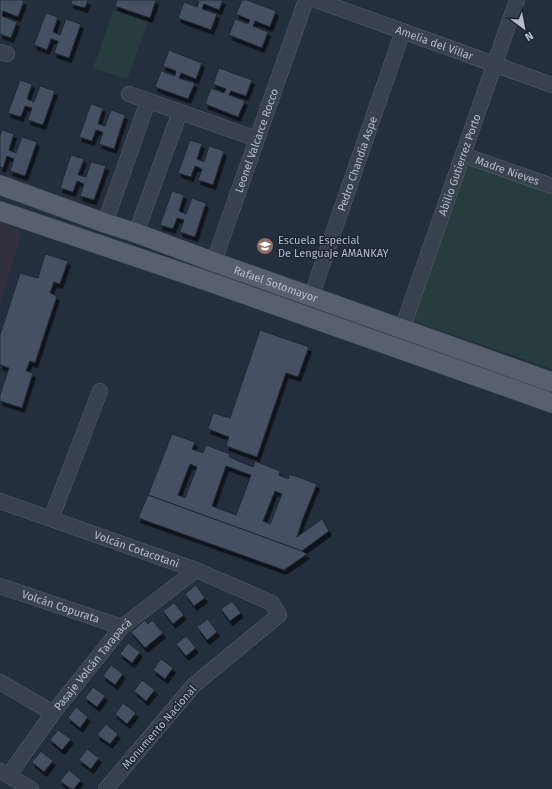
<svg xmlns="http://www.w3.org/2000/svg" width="552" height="789" font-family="'Fira Sans',sans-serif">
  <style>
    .medical { fill: #32303f }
    .green { fill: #263c3f }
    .building { fill: #455162; stroke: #1f2835; fill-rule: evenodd; filter: url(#shadow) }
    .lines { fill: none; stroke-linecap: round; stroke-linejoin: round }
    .minor-casing { stroke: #565f6c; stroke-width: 16 }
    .major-casing { stroke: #414a57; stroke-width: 20 }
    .minor { stroke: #38414e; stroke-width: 15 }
    .major { stroke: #56606e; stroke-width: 19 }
    .labels { text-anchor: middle; stroke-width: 3; stroke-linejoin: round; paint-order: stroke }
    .street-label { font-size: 11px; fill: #b4bcc9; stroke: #1d2633 }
    .poi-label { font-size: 11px; fill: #b4bcc9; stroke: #1d2633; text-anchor: start }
  </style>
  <defs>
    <filter id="shadow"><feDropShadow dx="2.5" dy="4.5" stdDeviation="0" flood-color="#0009"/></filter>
  </defs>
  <rect width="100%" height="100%" fill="#242f3e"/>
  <path class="medical" d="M0,222L22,231L0,304Z"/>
  <g class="green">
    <path d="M114,10L148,22L127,79L93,68Z"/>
    <path d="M467,163L552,193V369L411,320Z"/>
  </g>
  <g class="building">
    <path d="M0,0H22L24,1L18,17L3,11L2,16L17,22L11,38L0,34Z"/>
    <path d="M72,0H88L85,8L71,4Z"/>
    <path d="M117,0H156L150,18L115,6Z"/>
    <path d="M194,0H223L219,10L204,4L202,9L217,14L211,30L178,18L184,2L197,7L199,2Z"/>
    <path d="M242,0H247L276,11L270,27L255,21L253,26L268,32L262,48L229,35L235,19L248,24L250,20L236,14Z"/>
    <path d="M46,13L58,17L53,32L60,35L66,19L81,24L69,58L54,53L58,41L51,39L47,50L34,45Z"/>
    <path d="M169,50L202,63L196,79L181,73L179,78L195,83L188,99L155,87L161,71L175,76L176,71L163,66Z"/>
    <path d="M219,68L252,80L246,96L231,91L229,95L245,101L238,117L205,104L211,88L224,93L226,89L213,84Z"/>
    <path d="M20,80L32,84L27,99L34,102L40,86L55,91L43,125L28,120L32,108L25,106L21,117L8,113Z"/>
    <path d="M91,104L103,108L98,124L105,126L111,110L125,115L114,149L99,144L103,132L96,130L92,141L79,137Z"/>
    <path d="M2,130L14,134L9,150L16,153L22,137L37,142L25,176L10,171L14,159L7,156L3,168L0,167V135Z"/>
    <path d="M190,140L202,144L197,159L204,162L209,146L224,151L213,185L198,180L202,169L195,166L191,177L178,173Z"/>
    <path d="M71,155L84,159L78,175L86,177L91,162L106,166L94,200L80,196L84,184L77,181L73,192L60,188Z"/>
    <path d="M172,191L184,195L179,211L186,214L192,198L206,203L195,237L180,232L184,220L177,218L173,229L160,225Z"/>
    <path d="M45,254L68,261L60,284L54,282L50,293L57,296L35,363L30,361L26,371L33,373L22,408L0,401V395L9,368L0,365V335L20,273L38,278Z"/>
    <path d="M260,330L309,347L298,377L286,373L257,457L226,446L229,437L208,429L213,413L230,418Z"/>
    <path d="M172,434L195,442L192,449L203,453L206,445L230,454L229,457L253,467L255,461L280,471L279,475L288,479L290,474L317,484L302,521L297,537L322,519L329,531L302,551L148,495ZM190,464L197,467L185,498L178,495ZM226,466L251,475L236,515L212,506ZM275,491L282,494L270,524L263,521Z"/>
    <path d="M148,495L302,551L307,554L284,570L138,518Z"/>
    <path d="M196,585L205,598L194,606L185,594Z"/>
    <path d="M232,601L241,613L230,621L221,609Z"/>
    <path d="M174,603L184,615L173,624L163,611Z"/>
    <path d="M208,619L217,632L207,640L197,627Z"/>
    <path d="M145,620L148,624L152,620L163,633L145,648L131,632Z"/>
    <path d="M186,636L196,648L186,656L176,644Z"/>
    <path d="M128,643L140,652L132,663L120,654Z"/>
    <path d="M161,659L173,668L165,679L153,670Z"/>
    <path d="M111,665L123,674L115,685L103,676Z"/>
    <path d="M142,680L155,690L146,701L134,691Z"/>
    <path d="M93,687L105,696L97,707L85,698Z"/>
    <path d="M123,703L136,713L127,724L115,714Z"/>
    <path d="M76,707L88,717L80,728L68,718Z"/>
    <path d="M106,724L118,734L110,744L97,735Z"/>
    <path d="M58,730L71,739L62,750L50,740Z"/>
    <path d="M87,749L99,758L91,769L79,760Z"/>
    <path d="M41,751L53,761L44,772L32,762Z"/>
    <path d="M69,770L81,780L74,789H71L60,781Z"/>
  </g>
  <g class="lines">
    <g class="minor-casing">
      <g id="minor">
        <path id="s1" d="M316,0L552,85"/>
        <path d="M0,52L7,54"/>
        <path d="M129,94L257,139"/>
        <path id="s2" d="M463,155L552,186"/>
        <path d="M105,223L148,101"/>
        <path d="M136,233L180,112"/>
        <path id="s3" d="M207,281L306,0"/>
        <path id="s4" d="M311,297L403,31"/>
        <path id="s5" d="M402,329L517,0"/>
        <path id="s6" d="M0,501L196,570L272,603L279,615L194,685L106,789"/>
        <path d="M51,519L100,391"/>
        <path id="s7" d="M0,586L122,627"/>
        <path d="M0,682L53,713"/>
        <path d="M1,771L31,789"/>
        <path id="s8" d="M9,775L53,713L122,627L196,570"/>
      </g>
    </g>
    <g class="major-casing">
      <g id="major">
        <path id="s9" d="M0,185L105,223L136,233L214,262L552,382"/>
        <path d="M0,211L207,281L552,403"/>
      </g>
    </g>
    <use href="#minor" class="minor"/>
    <use href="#major" class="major"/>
  </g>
  <defs>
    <g id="school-disc" transform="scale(0.9)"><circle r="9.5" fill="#8d6e63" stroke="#1d2633"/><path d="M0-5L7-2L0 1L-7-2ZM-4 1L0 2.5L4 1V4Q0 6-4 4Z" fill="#fff"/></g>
  </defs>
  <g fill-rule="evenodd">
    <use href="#school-disc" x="265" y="246"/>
  </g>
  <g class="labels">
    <g class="street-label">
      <text dy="4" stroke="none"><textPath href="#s1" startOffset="126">Amelia del Villar</textPath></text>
      <text dy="4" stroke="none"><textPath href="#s3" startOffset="149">Leonel Valcarce Rocco</textPath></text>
      <text dy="4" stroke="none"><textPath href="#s4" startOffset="141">Pedro Chandia Aspe</textPath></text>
      <text dy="4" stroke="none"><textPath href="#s5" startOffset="174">Abilio Gutierrez Porto</textPath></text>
      <text dy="4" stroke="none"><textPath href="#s2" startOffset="47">Madre Nieves</textPath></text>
      <text dy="4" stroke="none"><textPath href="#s9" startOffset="293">Rafael Sotomayor</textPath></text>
      <text dy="4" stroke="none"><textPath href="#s6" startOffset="145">Volcán Cotacotani</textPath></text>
      <text dy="4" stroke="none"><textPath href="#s7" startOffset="64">Volcán Copurata</textPath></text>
      <text dy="4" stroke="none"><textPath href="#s8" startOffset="139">Pasaje Volcán Tarapacá</textPath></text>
      <text transform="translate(159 727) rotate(-49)" y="4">Monumento Nacional</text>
    </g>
    <g class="poi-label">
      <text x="278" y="244">Escuela Especial<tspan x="278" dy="13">De Lenguaje AMANKAY</tspan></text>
    </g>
  </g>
  <g transform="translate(524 28) rotate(148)" stroke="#1d2633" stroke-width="3" paint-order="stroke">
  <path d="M0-3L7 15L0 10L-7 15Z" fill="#b4bcc9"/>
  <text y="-6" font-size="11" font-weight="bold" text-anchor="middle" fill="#b4bcc9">N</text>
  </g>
</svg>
